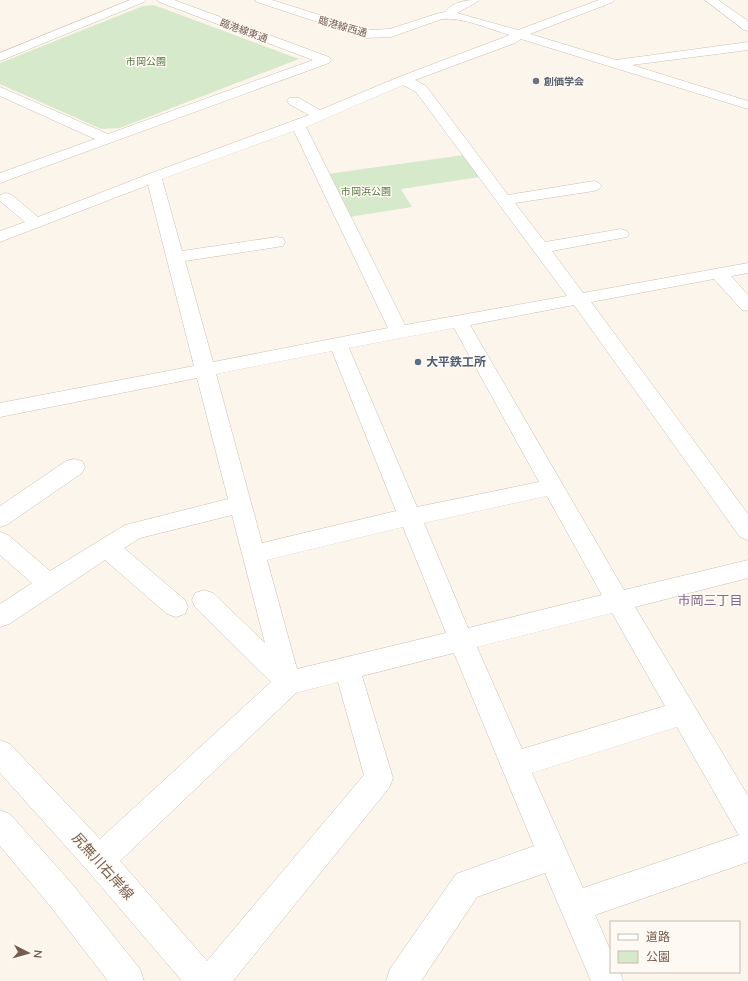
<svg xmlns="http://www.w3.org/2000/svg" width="748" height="981" font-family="Mulish,'Noto Sans JP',sans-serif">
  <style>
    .green { fill: #d7e9cb }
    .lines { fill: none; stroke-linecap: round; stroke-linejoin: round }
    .minor-casing { stroke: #cdbeb2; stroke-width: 1 }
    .minor { fill: #fff; fill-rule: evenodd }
    .worship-dot { fill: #6b7280; stroke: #fef9f3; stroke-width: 1.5 }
    .service-dot { fill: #5c6f8a; stroke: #fef9f3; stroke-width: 1.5 }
    .labels { text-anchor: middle; stroke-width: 3; stroke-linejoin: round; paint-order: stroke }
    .far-street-label { font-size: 10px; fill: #765d50; stroke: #fef9f3 }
    .far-park-label { font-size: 10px; fill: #577a48; stroke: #fef9f3 }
    .far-worship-label { font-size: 10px; font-weight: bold; fill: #5b616d; stroke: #fef9f3; text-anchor: start }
    .service-label { font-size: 12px; font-weight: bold; fill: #4e5e75; stroke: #fef9f3; text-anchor: start }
    .neighbourhood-label { font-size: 13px; fill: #836891; stroke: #fef9f3 }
    .near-street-label { font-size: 14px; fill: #765d50; stroke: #fef9f3 }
  </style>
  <rect width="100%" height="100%" fill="#fcf5ec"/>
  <g class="green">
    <path d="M154,5L299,59L120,128L101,129L0,84V63L143,6Z"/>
    <path d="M464,155L480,177L401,189L412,207L349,217L327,174Z"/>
  </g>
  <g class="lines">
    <g class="minor-casing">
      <g id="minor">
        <path d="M130,0H146L144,2L0,61V53Z"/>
        <path d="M157,0H174L329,57L331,60L329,63L0,183V173L95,139L0,96V87L108,134L313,60L159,2Z"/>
        <path d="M255,0H272L367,30L390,29L436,14L445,12C454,1 466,0 479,0L477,2L457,13L518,30L599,0H615L613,2L530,34L616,60L748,42V50L632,65L748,101V109L521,39L515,43L415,80L426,86L508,195L594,181L599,183L602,186L599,189L594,191L515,203L545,242L621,229L627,231L629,234L627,237L552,251L583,293L748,263V273L731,276L748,295V311L742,310L714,279L591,302L748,514V540L740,537L574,305L470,325L624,590L748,560V578L635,607L748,796V862L595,915L611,952V972H620L623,981H591L545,873L477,897L421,981H386L390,969L456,874L534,846L454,653L362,676L393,778L389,788L233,981H182L88,871L0,773V740L10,744L100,839L271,682L195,607L192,600L195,593L204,590L213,593L265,643L232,515L140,538L124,548L185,600L188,607L185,614L176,617L167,614L105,560L9,624L0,627V604L32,583L0,555V532L8,535L50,571L125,525L228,499L197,378L0,417V403L194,366L148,185L0,242V231L25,222L0,201V195L6,193L12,195L38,217L149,174L309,115L289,104L287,101L289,98H299L320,110L399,77L510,35C488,29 464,17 442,19L391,37L366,38L257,2ZM403,85L416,92L567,296L405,325L306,127ZM294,131L388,328L213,362L185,261L277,247L283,246L285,242L283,238L277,237L182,251L162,179ZM454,328L539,482L417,507L349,348ZM332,351L396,511L262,543L216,374ZM547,496L602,595L468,628L424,523ZM403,527L446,633L297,669L267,560ZM612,613L665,706L522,749L477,647ZM338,682L364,775L207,961L120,861L296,693ZM677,727L738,834L739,835L583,888L532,773Z"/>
        <path d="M705,0H718L748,21V31L744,30Z"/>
        <path d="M74,459L82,461L85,467L82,473L8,524L0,527V506L66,461Z"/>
        <path d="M0,810L10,814L73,885L140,969L144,981H108L51,907L0,846Z"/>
      </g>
    </g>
    <use href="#minor" class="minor"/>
  </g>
  <circle class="worship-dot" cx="536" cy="81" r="4"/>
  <circle class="service-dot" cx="418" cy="362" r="4"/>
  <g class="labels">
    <g class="far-street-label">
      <text transform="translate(343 26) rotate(16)" y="4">臨港線西通</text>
      <text transform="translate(244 30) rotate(20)" y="4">臨港線東通</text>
    </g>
    <g class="far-park-label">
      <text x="146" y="65">市岡公園</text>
      <text x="366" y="195">市岡浜公園</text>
    </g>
    <g class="far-worship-label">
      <text x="544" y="85">創価学会</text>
    </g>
    <g class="service-label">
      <text x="426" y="366">大平鉄工所</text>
    </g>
    <g class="neighbourhood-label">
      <text x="710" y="605">市岡三丁目</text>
    </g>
    <g class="near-street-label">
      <text transform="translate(103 866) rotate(48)" y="5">尻無川右岸線</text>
    </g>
  </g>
  <rect x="610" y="921" width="130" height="52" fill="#fef9f3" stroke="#c8bbb2"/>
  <rect x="618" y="934" width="20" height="6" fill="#ffffff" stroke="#c8bbb2"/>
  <text x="646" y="941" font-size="12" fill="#765d50">道路</text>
  <rect x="618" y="951" width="20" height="12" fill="#d7e9cb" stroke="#c8bbb2"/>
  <text x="646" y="961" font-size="12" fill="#765d50">公園</text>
  <g transform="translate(28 953) rotate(96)" stroke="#fef9f3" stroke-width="3" paint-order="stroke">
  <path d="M0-3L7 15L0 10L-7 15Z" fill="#765d50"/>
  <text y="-6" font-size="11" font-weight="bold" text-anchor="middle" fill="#765d50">N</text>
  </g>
</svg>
